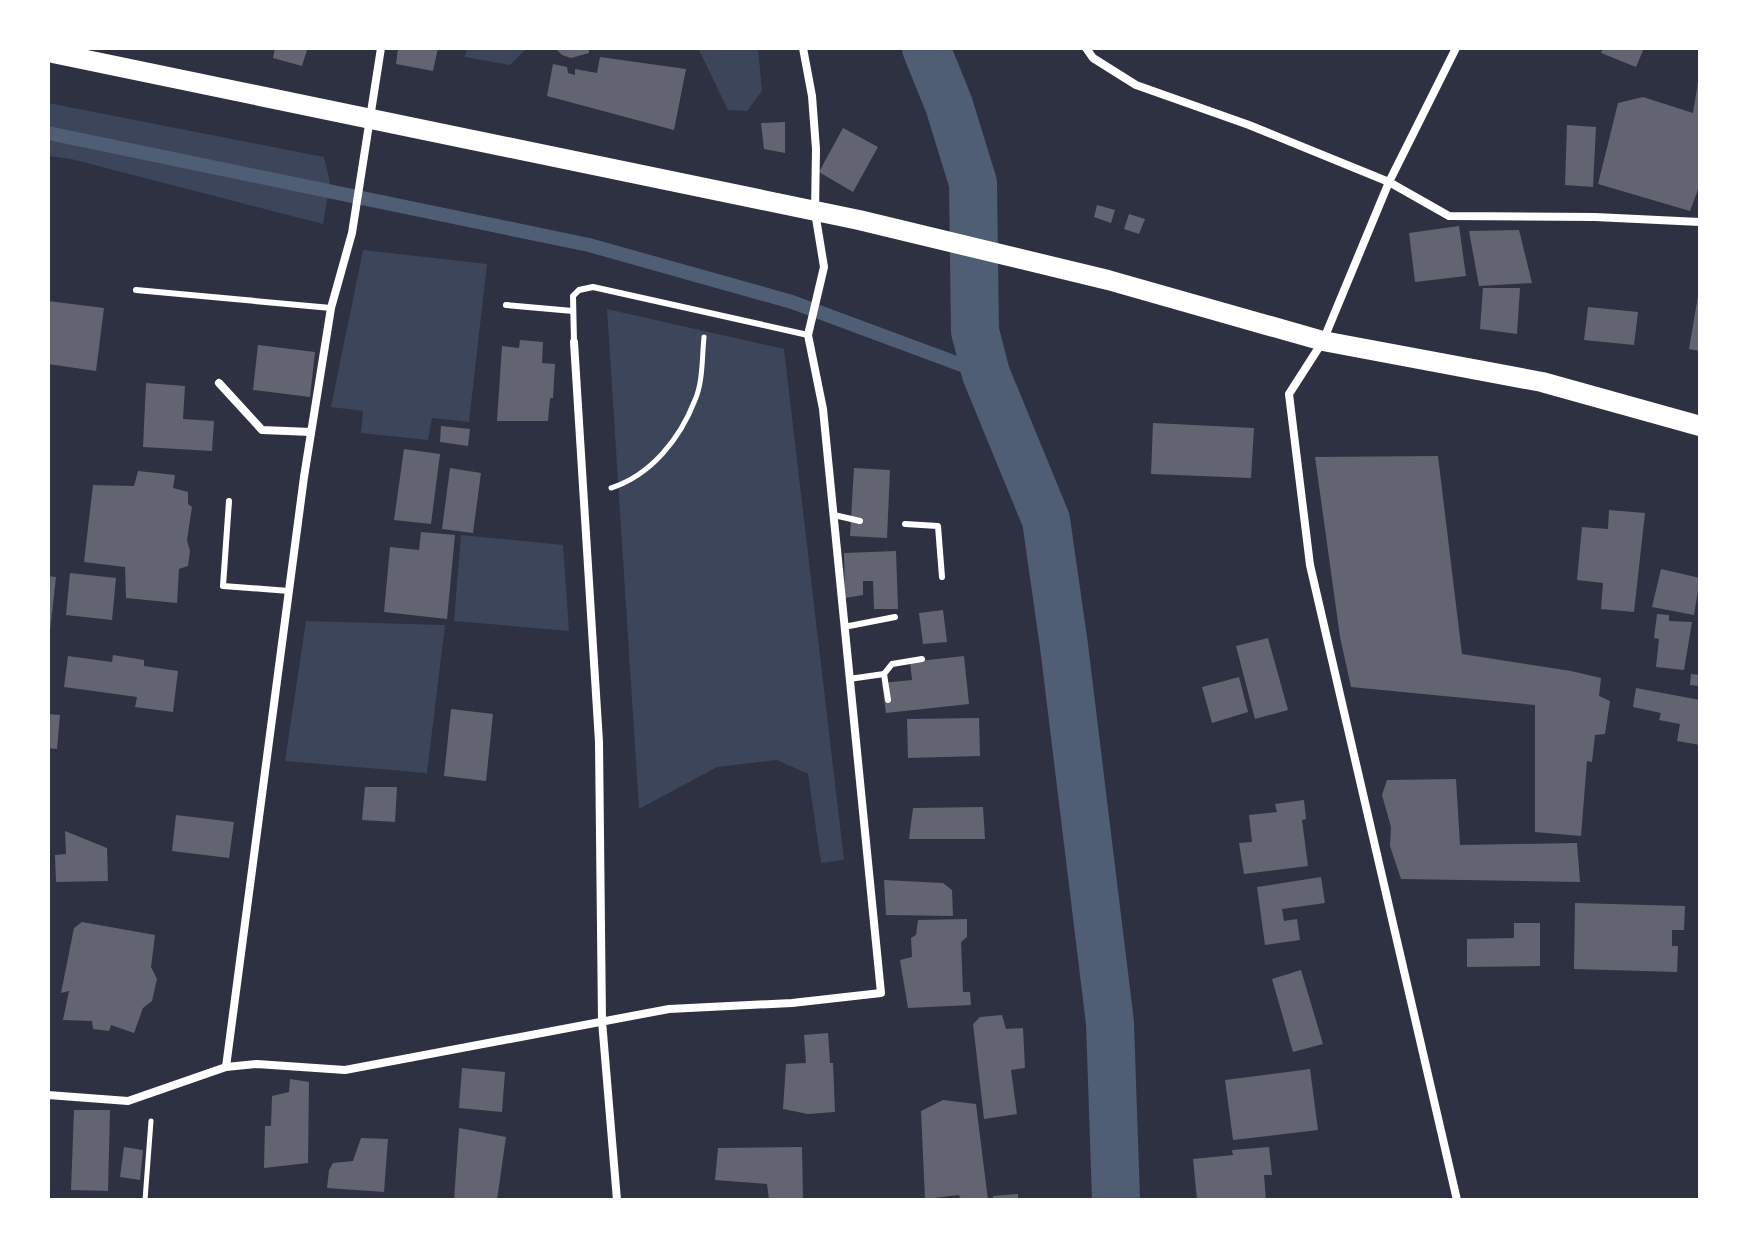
<svg xmlns="http://www.w3.org/2000/svg" width="1748" height="1248" font-family="Jost,sans-serif">
  <style>
    .green { fill: #3c4559 }
    .lines { fill: none; stroke-linecap: round; stroke-linejoin: round }
    .stream { stroke: #4f5d75; stroke-width: 14 }
    .canal { stroke: #4f5d75; stroke-width: 48 }
    .building { fill: #626471 }
    .path { stroke: #fff; stroke-width: 5 }
    .service { stroke: #fff; stroke-width: 6 }
    .minor { stroke: #fff; stroke-width: 8 }
    .primary { stroke: #fff; stroke-width: 20 }
  </style>
  <rect width="100%" height="100%" fill="#2d3142"/>
  <g class="green">
    <path d="M467,48H527L510,65L465,57Z"/>
    <path d="M698,48H758L762,91L747,111L728,110Z"/>
    <path d="M48,103L324,157L330,182L323,224L71,159L48,156Z"/>
    <path d="M363,250L487,264L469,422L432,418L428,440L361,433L363,411L331,407Z"/>
    <path d="M607,309L784,349L844,860L821,863L808,774L777,760L717,767L639,809Z"/>
    <path d="M461,535L563,545L569,631L454,621Z"/>
    <path d="M306,621L445,625L427,773L285,761Z"/>
  </g>
  <g class="lines">
    <path class="stream" d="M48,133L589,245L792,302L986,374"/>
    <path class="canal" d="M926,48L949,105L973,183L975,331L986,374L1046,520L1064,646L1110,1023L1116,1200"/>
  </g>
  <g class="building">
    <path d="M275,48L307,50L302,66L273,58Z"/>
    <path d="M398,48H438L433,71L396,64Z"/>
    <path d="M555,48H589V53L571,58L562,55Z"/>
    <path d="M1603,48H1644L1636,67L1601,53Z"/>
    <path d="M600,57L686,69L674,130L547,96L553,64L567,67L568,73L575,75V69L597,73Z"/>
    <path d="M1698,82L1700,184L1690,211L1598,184L1618,103L1643,97L1693,113Z"/>
    <path d="M785,122V153L764,149L761,123Z"/>
    <path d="M1567,125L1596,127L1593,187L1565,185Z"/>
    <path d="M843,128L878,147L853,192L819,172Z"/>
    <path d="M1097,205L1115,210L1111,223L1094,217Z"/>
    <path d="M1129,214L1145,219L1139,234L1124,229Z"/>
    <path d="M1459,226L1466,276L1415,282L1409,233Z"/>
    <path d="M1519,230L1532,283L1479,286L1469,231Z"/>
    <path d="M1483,288H1520L1517,334L1480,329Z"/>
    <path d="M1698,296H1700V351L1689,349Z"/>
    <path d="M48,301L104,308L96,371L48,364Z"/>
    <path d="M1588,307L1638,312L1634,345L1584,340Z"/>
    <path d="M520,340L543,342L542,363L555,364L553,398H550L548,421H497L502,346L519,348Z"/>
    <path d="M258,345L315,352L310,397L253,390Z"/>
    <path d="M146,383L185,386L183,419L214,421L212,451L143,447Z"/>
    <path d="M1153,423L1254,428L1251,478L1151,474Z"/>
    <path d="M441,426L470,429L468,446L440,442Z"/>
    <path d="M404,449L440,454L431,524L394,520Z"/>
    <path d="M1438,456L1462,654L1571,671L1601,678L1599,696L1610,701L1605,734L1595,735L1592,762L1587,761L1581,836L1535,832V705L1351,687L1340,637L1315,457Z"/>
    <path d="M450,468L481,473L473,533L442,529Z"/>
    <path d="M854,468L890,470L887,538L850,536Z"/>
    <path d="M138,471L175,475L173,488L188,492V504L192,507L187,540L190,551L188,566L179,569L177,603L126,598L125,567L84,562L93,485L134,486Z"/>
    <path d="M1609,510L1645,513L1634,612L1601,609L1603,583L1577,580L1582,527L1608,529Z"/>
    <path d="M421,532L455,535L447,619L384,612L390,547L419,550Z"/>
    <path d="M896,551L898,609H874L873,581H863V595L845,598L844,553Z"/>
    <path d="M1661,569L1700,578L1694,615L1652,607Z"/>
    <path d="M70,573L116,578L112,620L66,615Z"/>
    <path d="M48,576L56,577L50,631H48Z"/>
    <path d="M943,610L947,642L923,644L919,613Z"/>
    <path d="M1657,614L1669,615V621L1692,622L1684,670L1656,667L1659,639L1654,638Z"/>
    <path d="M1268,638L1288,710L1255,719L1236,646Z"/>
    <path d="M113,655L144,660V666L178,671L173,712L135,707L137,697L64,687L68,656L112,662Z"/>
    <path d="M964,656L969,704L886,713L882,683L912,680L910,662Z"/>
    <path d="M1691,674L1700,675V686L1690,685Z"/>
    <path d="M1239,677L1248,712L1212,723L1202,687Z"/>
    <path d="M1636,688L1700,700V745L1677,741L1680,724L1659,720L1661,713L1633,707Z"/>
    <path d="M451,709L493,714L486,781L444,776Z"/>
    <path d="M48,714L60,715L57,749L48,748Z"/>
    <path d="M979,718L980,756L908,758L907,719Z"/>
    <path d="M1456,779L1460,845L1577,843L1580,882L1401,879L1390,846L1391,827L1382,795L1387,780Z"/>
    <path d="M365,787H397L395,822L362,820Z"/>
    <path d="M1304,800L1306,819L1302,820L1308,866L1244,874L1239,843L1252,842L1249,815L1277,812L1275,804Z"/>
    <path d="M983,807L985,839H909L913,808Z"/>
    <path d="M176,815L234,822L229,858L172,851Z"/>
    <path d="M65,831L107,848L108,881L56,882L55,855L66,854Z"/>
    <path d="M1321,877L1325,903L1282,909L1284,921L1297,919L1300,940L1265,945L1257,887Z"/>
    <path d="M884,880L943,883L952,890L953,916L886,915Z"/>
    <path d="M1575,903L1685,906L1684,930H1672V946H1678L1677,972L1574,969Z"/>
    <path d="M967,919V937L961,942L963,992H970L971,1005L908,1008L900,960L912,957L911,938L916,935L918,920Z"/>
    <path d="M82,922L155,935L151,967L157,979L152,1001L143,1008L134,1033L111,1025L109,1031L93,1029L92,1021L63,1020L69,991L61,993L74,928Z"/>
    <path d="M1514,923H1540V966L1467,967V939L1514,938Z"/>
    <path d="M1301,970L1323,1044L1293,1052L1272,979Z"/>
    <path d="M1002,1015L1006,1029L1023,1028L1025,1068L1011,1070L1017,1114L984,1119L973,1024L980,1017Z"/>
    <path d="M828,1033L830,1063H833L835,1112L808,1114L783,1109L786,1064L806,1063L804,1035Z"/>
    <path d="M462,1068L505,1072L502,1112L459,1108Z"/>
    <path d="M1310,1069L1318,1130L1233,1140L1225,1080Z"/>
    <path d="M290,1079L309,1082L308,1163L264,1168L265,1126H271L272,1096L289,1092Z"/>
    <path d="M943,1100L976,1104L988,1200H961L959,1195L925,1199L921,1111Z"/>
    <path d="M74,1110H110L108,1191L71,1190Z"/>
    <path d="M459,1128L506,1137L497,1200H454Z"/>
    <path d="M361,1138L388,1139L384,1192L327,1188L329,1170L333,1163L353,1161Z"/>
    <path d="M124,1147L143,1150L140,1180L120,1177Z"/>
    <path d="M802,1147L803,1200H769L767,1184L715,1180L718,1148Z"/>
    <path d="M1269,1147L1272,1175H1264L1266,1200H1197L1193,1159L1233,1155L1232,1150Z"/>
    <path d="M1018,1194V1200H993V1196Z"/>
  </g>
  <g class="lines">
    <g class="path">
      <path d="M611,488C651,475 680,439 695,400C703,382 702,357 704,337"/>
      <path d="M145,1200L151,1121"/>
    </g>
    <g class="service">
      <path d="M136,290L331,308"/>
      <path d="M506,305L573,311"/>
      <path d="M574,342L573,296L579,290L593,287L808,335"/>
      <path d="M229,501L223,586L289,591"/>
      <path d="M834,515L860,521"/>
      <path d="M905,524L938,526L942,577"/>
      <path d="M844,627L895,617"/>
      <path d="M884,674L888,700"/>
      <path d="M849,679L884,674L892,664L922,659"/>
    </g>
    <g class="minor">
      <path d="M1086,48L1093,58L1136,85L1249,125L1389,182L1449,216L1595,217L1700,222"/>
      <path d="M1456,48L1389,182L1323,341L1289,394L1310,565L1457,1200"/>
      <path d="M574,342L599,742L602,1021L617,1200"/>
      <path d="M219,383L262,430L311,432"/>
      <path d="M226,1067L304,477L331,308L352,233L381,48"/>
      <path d="M48,1095L128,1101L226,1067L257,1064L345,1070L669,1009L792,1003L881,993L823,409L808,335L824,267L815,212L816,149L812,96L803,48"/>
    </g>
    <path class="primary" d="M48,52L859,220L1108,280L1323,341L1542,382L1700,426"/>
  </g>
  <rect width="1748" height="1248" fill="none" stroke="#ffffff" stroke-width="100"/>
</svg>
